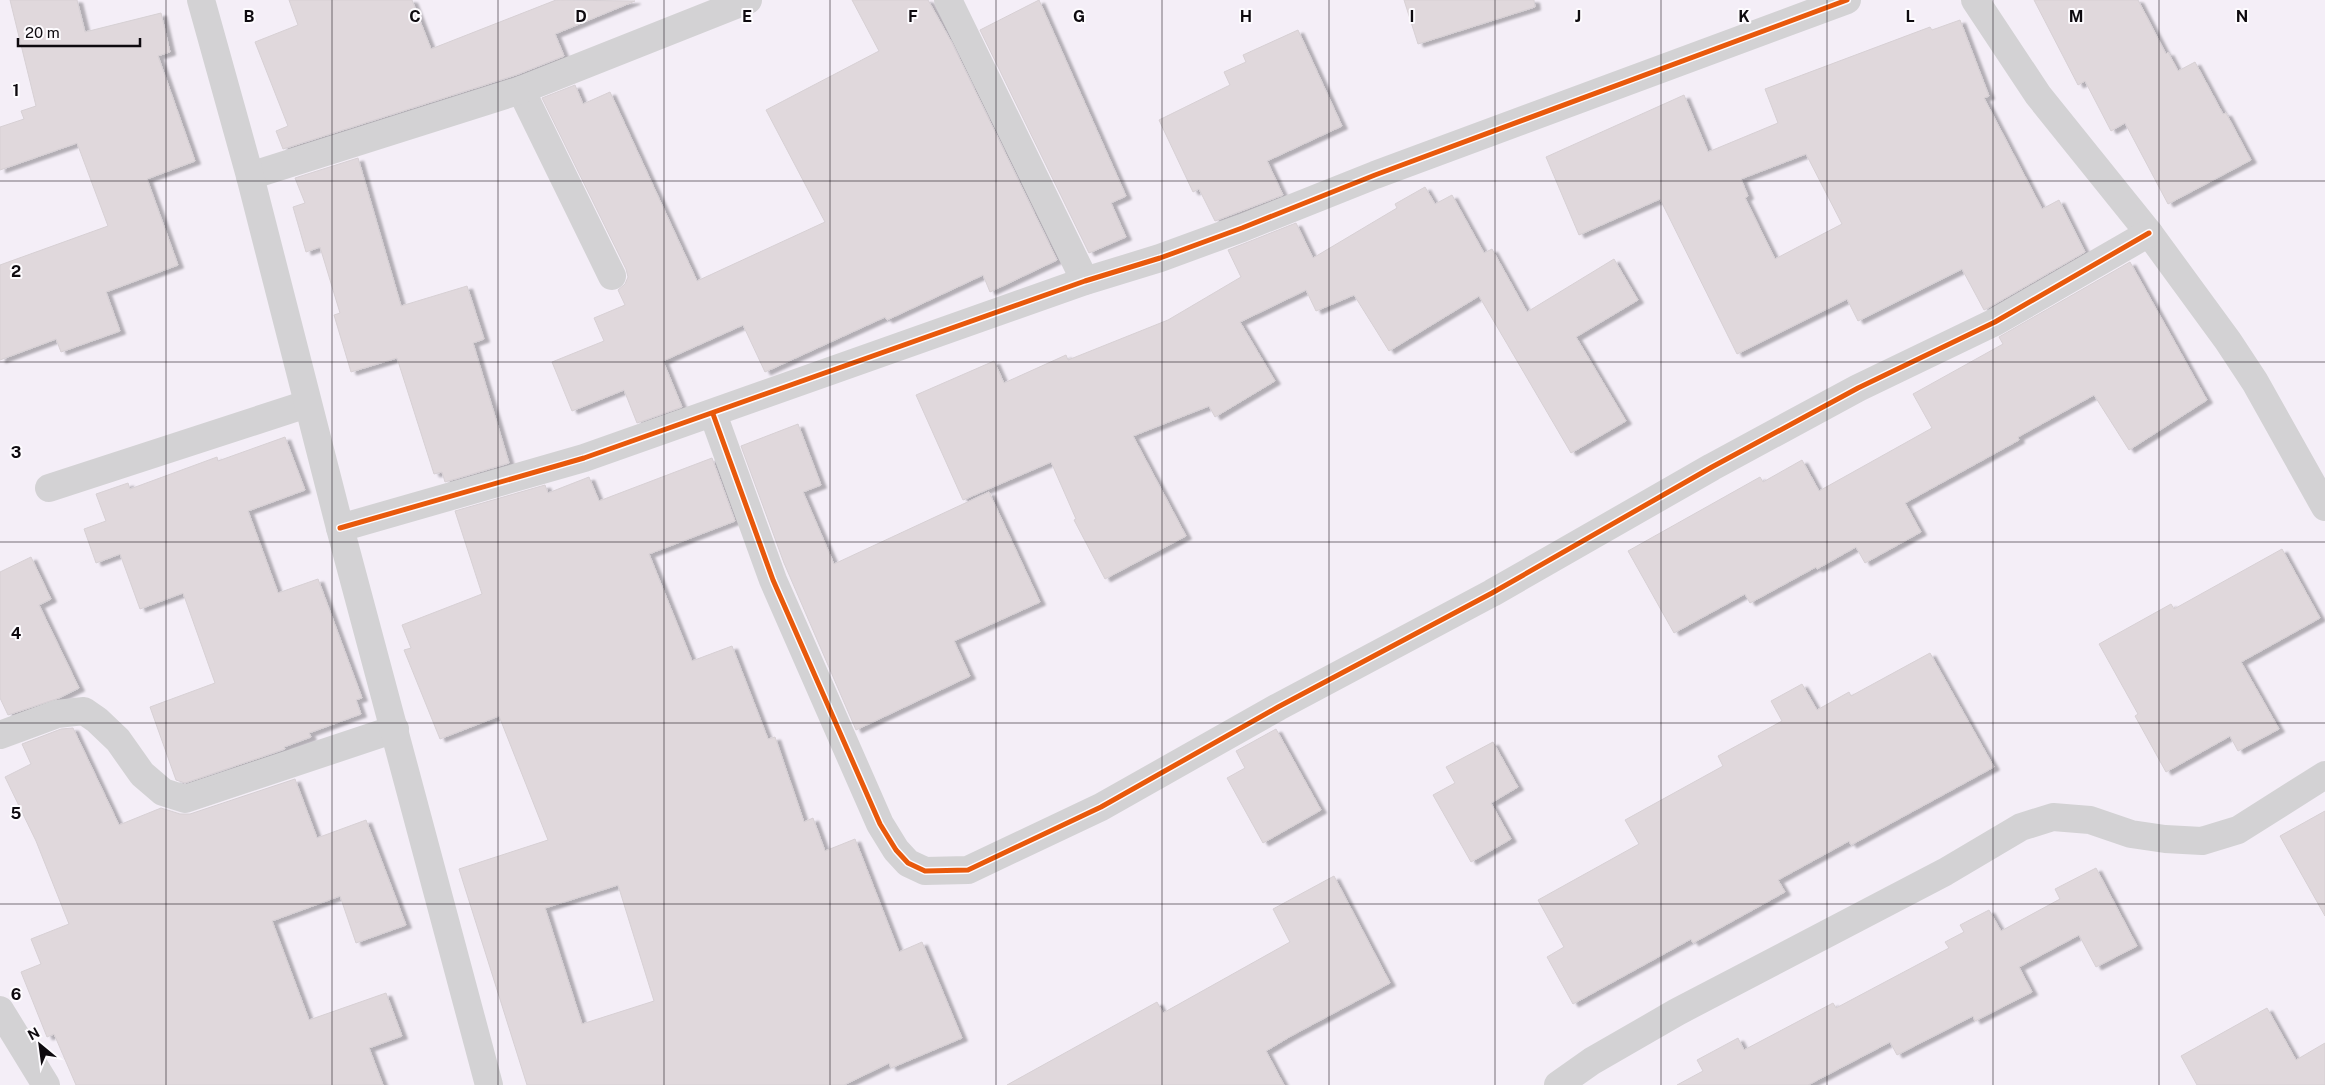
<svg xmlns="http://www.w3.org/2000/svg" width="2325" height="1085" font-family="'Public Sans',sans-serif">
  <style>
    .building { fill: #e0d8dc; stroke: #d7d0d4; fill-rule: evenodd; filter: url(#shadow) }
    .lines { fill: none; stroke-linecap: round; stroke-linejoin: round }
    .minor { stroke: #d3d2d4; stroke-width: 28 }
    .secondary { stroke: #d3d2d4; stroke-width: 28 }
    .cycleway-casing { stroke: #fdfbfe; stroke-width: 8 }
    .cycleway { stroke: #e8590c; stroke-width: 5 }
    .grid { fill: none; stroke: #0e0a0f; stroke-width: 1; stroke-opacity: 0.55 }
    .grid-label { font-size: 16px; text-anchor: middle; font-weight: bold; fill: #0e0a0f; stroke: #fdfbfe; stroke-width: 4; stroke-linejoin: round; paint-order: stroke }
  </style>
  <defs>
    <filter id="shadow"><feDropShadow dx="5.5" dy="3" stdDeviation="1" flood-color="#0004"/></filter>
  </defs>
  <rect width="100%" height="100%" fill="#f4eef7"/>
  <g class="building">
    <path d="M10,0H77L85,32L161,13L170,52L158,56L195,161L147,179L178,265L106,292L120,331L61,352L56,339L0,360V265L108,226L77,143L0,170V127L24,119L21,111L36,106Z"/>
    <path d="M289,0H412L431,49L556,0L635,1L555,34L564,56L516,75L283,149L276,131L288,126L255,42L298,25Z"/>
    <path d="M852,0H928L952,43L1057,260L990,292L983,275L887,320L885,317L765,372L743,325L663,361L682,407L637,423L624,390L572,411L552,362L604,341L594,318L625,305L618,290L625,284L628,277L626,269L542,98L575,85L583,104L610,92L697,281L825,222L766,110L879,51Z"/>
    <path d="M1039,0L1126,196L1111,203L1126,237L1089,253L980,30Z"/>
    <path d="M1404,0H1534L1535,7L1418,44Z"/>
    <path d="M2034,0H2138L2166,54L2168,52L2178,71L2195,62L2223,114L2226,113L2251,160L2168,204L2125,123L2111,131L2085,81L2078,85Z"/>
    <path d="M1960,20L1989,96L1984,98L2042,209L2059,200L2085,252L1988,308L1984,310L1962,269L1858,321L1847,299L1737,354L1660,199L1579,235L1546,157L1684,95L1708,152L1778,123L1765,89L1930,27L1932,30ZM1806,154L1842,224L1775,259L1745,198L1748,196L1741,179Z"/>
    <path d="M1298,30L1342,126L1267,161L1283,195L1215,221L1199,189L1193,192L1159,120L1230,85L1224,72L1246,62L1243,55Z"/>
    <path d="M358,158L401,306L467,286L484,339L473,343L509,463L445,482L442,472L434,474L397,358L351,372L334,315L340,313L320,247L306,252L293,207L305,203L295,178Z"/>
    <path d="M1425,187L1435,204L1452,195L1484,253L1492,249L1527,312L1614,259L1638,300L1576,337L1626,421L1571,453L1479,296L1389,351L1354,295L1316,311L1306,290L1240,322L1275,381L1215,417L1209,406L1133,436L1186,536L1105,579L1074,520L1076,519L1051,462L963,500L916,395L994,361L1004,383L1066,355L1068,360L1168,320L1241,277L1228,250L1296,223L1313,258L1397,208L1395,204Z"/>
    <path d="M2130,262L2207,400L2129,450L2094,395L2018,437L2019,440L1905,503L1921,532L1865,563L1856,547L1817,569L1816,567L1750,603L1745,594L1674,633L1628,551L1760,477L1763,482L1802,460L1819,491L1932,428L1913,394L2003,344L1999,337Z"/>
    <path d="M798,424L821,485L803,492L834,564L989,492L1040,602L954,641L970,676L856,730L784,563L741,446Z"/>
    <path d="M285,437L305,490L248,511L278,593L318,579L362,698L356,700L361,714L309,733L311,737L284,747L285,749L185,783L176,780L150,707L215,683L183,593L140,609L120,554L96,563L84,529L106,521L96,494L128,483L130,489L217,457L218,461Z"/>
    <path d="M712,458L735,521L649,554L692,661L732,646L768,739L775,737L804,822L813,818L825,851L855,839L899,952L922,942L962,1038L891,1068L889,1063L844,1085H527L459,869L548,840L499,716L440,739L404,650L411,648L402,625L482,594L455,511L545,485L548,493L589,477L599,501ZM618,885L654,1001L582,1024L545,908Z"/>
    <path d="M2282,549L2320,618L2241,662L2279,729L2238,751L2230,736L2166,772L2135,716L2138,714L2099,644L2171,604L2174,609Z"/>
    <path d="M31,557L51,599L39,605L79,688L59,698L8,715L0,698V572Z"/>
    <path d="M1930,653L1994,767L1851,845L1849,841L1778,880L1785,892L1693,943L1691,939L1573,1004L1547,957L1564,947L1538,900L1639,844L1625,820L1723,766L1718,756L1782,721L1771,701L1802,684L1817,710L1849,692L1851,696Z"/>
    <path d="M73,728L119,825L161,808L180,814H190L295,779L317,838L366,820L406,925L356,943L340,896L272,921L309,1020L386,993L402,1036L369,1048L383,1085H76L54,1034L47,1037L21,972L41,964L31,939L69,924L36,841L5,777L31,764L22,744L61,729Z"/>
    <path d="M1276,729L1321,810L1263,843L1227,778L1245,768L1236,751Z"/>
    <path d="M1493,742L1518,787L1491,803L1511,839L1471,862L1433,795L1455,783L1446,767Z"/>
    <path d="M2325,811V916L2280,836Z"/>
    <path d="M2096,868L2137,946L2096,967L2079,935L2019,967L2032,992L1975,1021L1973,1016L1897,1055L1890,1042L1808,1085H1677L1703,1071L1697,1060L1738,1038L1744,1050L1833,1003L1836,1008L1949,948L1945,942L1964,932L1960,925L1989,910L2001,931L2060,899L2055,889Z"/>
    <path d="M1334,876L1390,983L1291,1036L1266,1051L1284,1085H1007L1157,1002L1163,1013L1290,942L1273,909Z"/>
    <path d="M2267,1008L2296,1060L2325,1043V1085H2197L2181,1056Z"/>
  </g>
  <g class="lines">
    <g class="minor">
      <path d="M948,0L1085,281"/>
      <path d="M1975,0L2038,95L2149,233L2228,341L2255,382L2325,507"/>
      <path d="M521,90L612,276"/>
      <path d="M250,176L521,90L748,0"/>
      <path d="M713,414L773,580L880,824L896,850L908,863L925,871L968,870L1101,807L1278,707L1492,593L1712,467L1858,388L1995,322L2149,233"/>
      <path d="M49,488L307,404"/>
      <path d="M340,528L584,458L1085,281L1160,258L1242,228L1375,175L1847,0"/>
      <path d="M0,735L57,714L84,711L97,720L118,740L142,774L163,792L185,799L395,729"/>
      <path d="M0,1010L46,1085"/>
      <path d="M1558,1085L1592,1061L1677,1012L1945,872L2021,827L2053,817L2090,820L2131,834L2165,839L2202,841L2238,830L2325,775"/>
    </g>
    <path class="secondary" d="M201,0L250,176L340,528L489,1085"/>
    <g class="cycleway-casing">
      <g id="cycleway">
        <path d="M713,414L773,580L880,824L896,850L908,863L925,871L968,870L1101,807L1278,707L1492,593L1712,467L1858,388L1995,322L2149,233"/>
        <path d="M340,528L584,458L1085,281L1160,258L1242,228L1375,175L1847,0"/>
      </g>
    </g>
    <use href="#cycleway" class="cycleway"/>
  </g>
  <path class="grid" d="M166,0V1085M332,0V1085M498,0V1085M664,0V1085M830,0V1085M996,0V1085M1162,0V1085M1329,0V1085M1495,0V1085M1661,0V1085M1827,0V1085M1993,0V1085M2159,0V1085M0,181H2325M0,362H2325M0,542H2325M0,723H2325M0,904H2325"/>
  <g class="grid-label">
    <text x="249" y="22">B</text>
    <text x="415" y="22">C</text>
    <text x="581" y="22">D</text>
    <text x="747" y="22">E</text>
    <text x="913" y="22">F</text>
    <text x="1079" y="22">G</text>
    <text x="1246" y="22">H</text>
    <text x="1412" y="22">I</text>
    <text x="1578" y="22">J</text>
    <text x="1744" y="22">K</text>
    <text x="1910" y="22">L</text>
    <text x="2076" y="22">M</text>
    <text x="2242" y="22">N</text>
    <text x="16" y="96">1</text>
    <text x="16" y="277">2</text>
    <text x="16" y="458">3</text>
    <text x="16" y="639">4</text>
    <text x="16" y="819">5</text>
    <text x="16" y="1000">6</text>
  </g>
  <g transform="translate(40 1045) rotate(331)" stroke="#fdfbfe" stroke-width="4" paint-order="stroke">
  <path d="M0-4L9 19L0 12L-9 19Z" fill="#0e0a0f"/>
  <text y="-8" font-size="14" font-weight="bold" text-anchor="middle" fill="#0e0a0f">N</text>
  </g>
  <path d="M18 38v8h122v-8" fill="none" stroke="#0e0a0f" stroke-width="2.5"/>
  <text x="25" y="38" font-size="15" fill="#0e0a0f" stroke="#fdfbfe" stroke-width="4" paint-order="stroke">20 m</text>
</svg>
